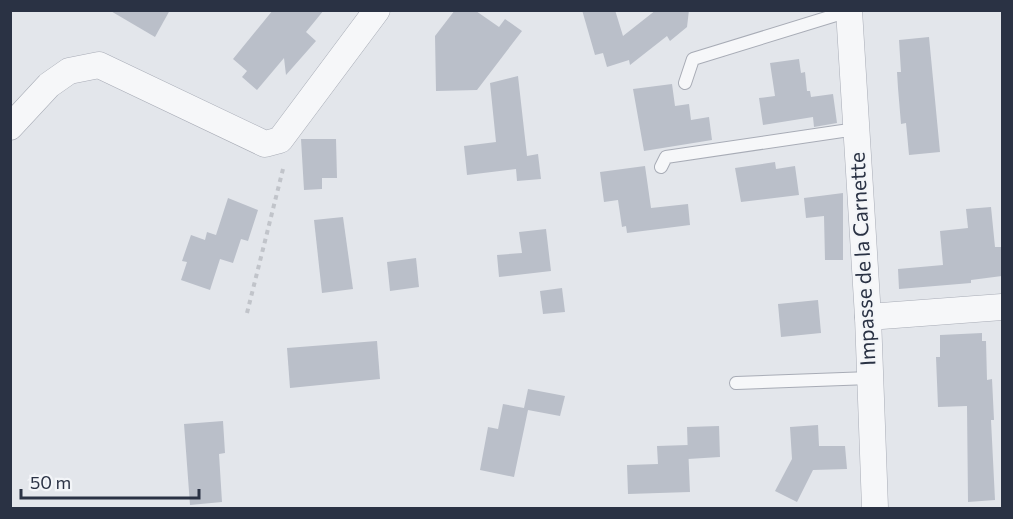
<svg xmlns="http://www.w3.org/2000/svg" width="1013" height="519" font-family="Commissioner,sans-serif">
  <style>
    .building { fill: #babfc9 }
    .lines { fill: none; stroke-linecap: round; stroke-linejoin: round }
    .lane-casing { stroke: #a8acb6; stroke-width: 14 }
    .street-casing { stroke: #a8acb6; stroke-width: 27 }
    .path { stroke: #c1c4ca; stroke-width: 4; stroke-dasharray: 4.5 4.5; stroke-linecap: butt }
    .lane { stroke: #f6f7f9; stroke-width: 12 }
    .street { stroke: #f6f7f9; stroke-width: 26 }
    .labels { text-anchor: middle; stroke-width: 4.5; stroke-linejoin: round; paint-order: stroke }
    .street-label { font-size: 21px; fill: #2a3244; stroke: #f3f5f8 }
  </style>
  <rect width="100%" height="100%" fill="#e3e6eb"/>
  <g class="building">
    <path d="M109,10H170L155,37Z"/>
    <path d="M273,10H324L306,32L316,41L286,75L284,58L257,90L242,77L247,71L233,59Z"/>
    <path d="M455,10L476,11L499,27L505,19L522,31L477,90L436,91L435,36Z"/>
    <path d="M582,10H615L623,36L656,10H689L687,27L670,41L667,36L630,65L629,60L607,67L603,53L595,55Z"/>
    <path d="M929,37L940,152L909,155L906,123L901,124L898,88L897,72H901L899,40Z"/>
    <path d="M799,59L801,73L805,72L807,91H810L811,97L833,94L837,123L814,127L813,117L763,125L759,98L775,96L770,63Z"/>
    <path d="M518,76L527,156L538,154L541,179L517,181L516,169L467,175L464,146L496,142L490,83Z"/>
    <path d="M672,84L675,106L689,104L691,120L709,117L712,140L644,151L633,89Z"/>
    <path d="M301,139H336L337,178H322V189L304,190Z"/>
    <path d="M775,162L776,169L795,166L799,195L741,202L735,168Z"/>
    <path d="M645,166L651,208L688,204L690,225L627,233L626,226L622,227L618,200L604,202L600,172Z"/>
    <path d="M843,193V260H825L824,216L806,218L804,198Z"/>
    <path d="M228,198L258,210L248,241L241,239L233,263L220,259L210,290L181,280L187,262L182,261L191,235L205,240L207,232L216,235Z"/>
    <path d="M991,207L995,247H1002V276L971,280V283L899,289L898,269L943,265L940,231L968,228L966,209Z"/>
    <path d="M343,217L353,289L322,293L314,220Z"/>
    <path d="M546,229L551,271L499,277L497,255L522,253L519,232Z"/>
    <path d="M416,258L419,287L390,291L387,262Z"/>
    <path d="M562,288L565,312L543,314L540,291Z"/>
    <path d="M818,300L821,333L781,337L778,304Z"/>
    <path d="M982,333V341H986L987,380L992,379L994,420H991L995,500L968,502L967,406L938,407L936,357H940V335Z"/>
    <path d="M377,341L380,379L290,388L287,348Z"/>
    <path d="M528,389L565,396L560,416L528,410L514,477L480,470L488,427L498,429L503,404L524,408Z"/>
    <path d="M223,421L225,453L219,454L222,502L190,505L184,424Z"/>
    <path d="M818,425L819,446H845L847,469L813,470L797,502L775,491L792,459L790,427Z"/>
    <path d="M719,426L720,457L688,459L687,427Z"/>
    <path d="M688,445L690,492L628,494L627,465L658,464L657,446Z"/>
  </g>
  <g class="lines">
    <g class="lane-casing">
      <g id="lane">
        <path d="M685,83L693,59L849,11"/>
        <path d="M661,167L666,157L856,129"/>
        <path d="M736,383L870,378"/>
      </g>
    </g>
    <g class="street-casing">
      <g id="street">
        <path d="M849,10L868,317L875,508"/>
        <path d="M10,127L49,85L69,71L99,65L265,144L280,140L377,10"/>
        <path d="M868,317L1002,307"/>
      </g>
    </g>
    <path class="path" d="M247,313L284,165"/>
    <use href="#lane" class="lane"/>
    <use href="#street" class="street"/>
  </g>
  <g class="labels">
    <g class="street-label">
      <text transform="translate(863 259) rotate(-93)" y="7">Impasse de la Carnette</text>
    </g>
  </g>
  <rect width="1013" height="519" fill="none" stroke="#2a3244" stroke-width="24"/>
  <path d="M21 489v9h178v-9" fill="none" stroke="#2a3244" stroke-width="3"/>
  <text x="30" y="489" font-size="18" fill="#2a3244" stroke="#f3f5f8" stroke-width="4.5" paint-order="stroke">50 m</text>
</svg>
